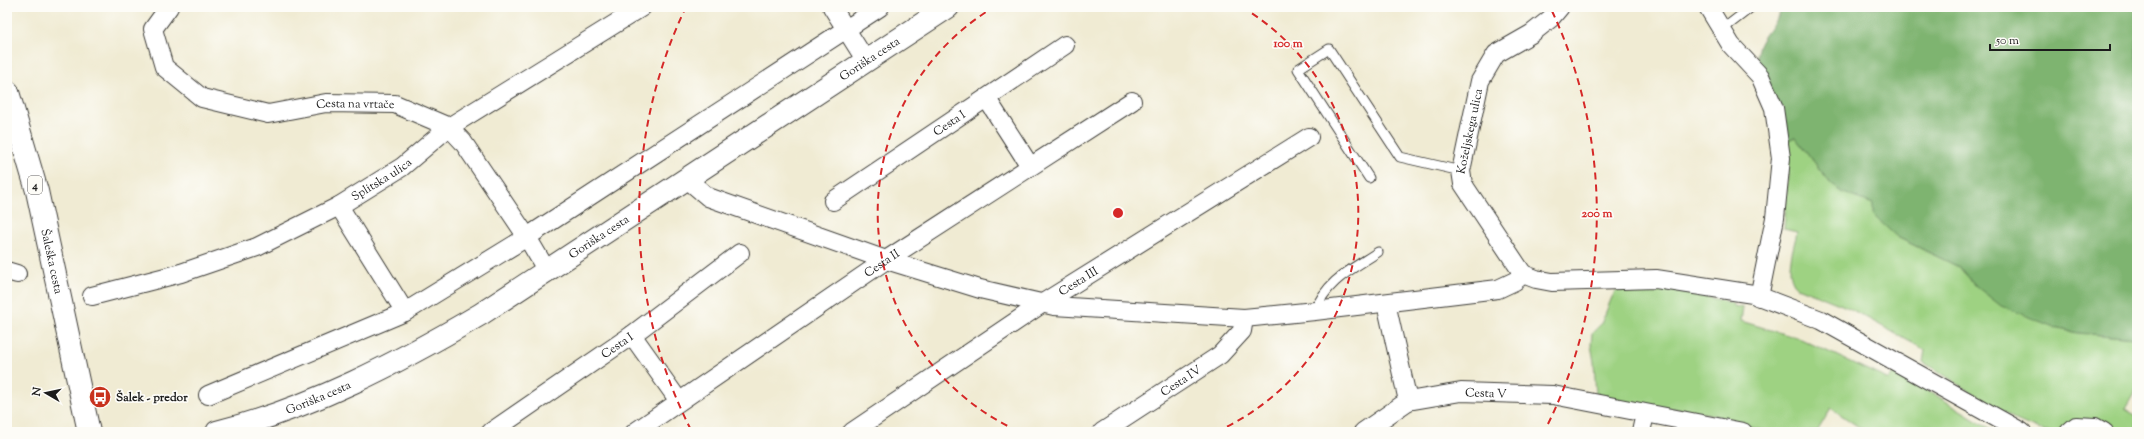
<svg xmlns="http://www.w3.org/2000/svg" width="2144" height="439" font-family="'Sorts Mill Goudy',serif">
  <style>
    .green { fill: #9ed282; stroke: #5d774f }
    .forest { fill: #7eb470; stroke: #4d6846 }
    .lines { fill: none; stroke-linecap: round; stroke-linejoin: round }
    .service-casing { stroke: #3c3b37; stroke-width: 11 }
    .minor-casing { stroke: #3c3b37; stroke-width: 20 }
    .tertiary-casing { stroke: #3c3b37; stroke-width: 24 }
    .primary-casing { stroke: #3c3b37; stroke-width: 24 }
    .service { stroke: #fff; stroke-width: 9 }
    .minor { stroke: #fff; stroke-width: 18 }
    .tertiary { stroke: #fff; stroke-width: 22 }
    .primary { stroke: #fff; stroke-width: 22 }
    .ring { fill: none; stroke: #d62828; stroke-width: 2; stroke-dasharray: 7 5 }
    .labels { text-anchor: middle; stroke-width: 3.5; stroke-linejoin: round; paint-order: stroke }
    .shield { fill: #fdfcf7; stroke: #605f5e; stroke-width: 1 }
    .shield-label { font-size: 11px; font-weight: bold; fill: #1c1c1c }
    .street-label { font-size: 12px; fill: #1c1c1c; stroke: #fdfcf7 }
    .poi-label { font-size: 12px; font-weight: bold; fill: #1c1c1c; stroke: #fdfcf7; text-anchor: start }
    .centre { fill: #d62828; stroke: #fdfcf7; stroke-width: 2 }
    .ring-label { font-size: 12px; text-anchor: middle; font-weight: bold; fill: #d62828; stroke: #fdfcf7; stroke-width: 3.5; stroke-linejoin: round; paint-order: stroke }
  </style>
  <rect width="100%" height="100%" fill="#fdfcf7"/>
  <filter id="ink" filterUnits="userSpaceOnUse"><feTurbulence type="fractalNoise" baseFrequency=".025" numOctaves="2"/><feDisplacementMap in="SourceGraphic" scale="8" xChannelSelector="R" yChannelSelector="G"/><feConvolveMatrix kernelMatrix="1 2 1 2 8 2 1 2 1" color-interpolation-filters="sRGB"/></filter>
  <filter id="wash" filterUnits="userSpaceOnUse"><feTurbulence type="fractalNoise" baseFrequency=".012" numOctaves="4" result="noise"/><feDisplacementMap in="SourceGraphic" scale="16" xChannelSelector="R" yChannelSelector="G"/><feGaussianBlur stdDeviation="0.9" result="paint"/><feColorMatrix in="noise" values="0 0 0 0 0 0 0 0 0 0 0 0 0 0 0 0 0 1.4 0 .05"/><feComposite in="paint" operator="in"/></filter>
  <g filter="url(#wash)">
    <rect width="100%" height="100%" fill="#f0ebd3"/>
    <g class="green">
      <path d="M1795,137L1831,184L1873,204L1897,237L1959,267L1977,287L2059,329L2078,333L2135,338L2133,360L2137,361V388L2125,409L2137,416V432H2116L2107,424L2068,423L2060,432H2044L2016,420L1923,362L1925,350L1849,308L1797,287C1783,275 1794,248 1797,232L1784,229L1789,161L1784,142Z"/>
      <path d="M1640,287L1681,291L1733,303L1734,306L1743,308L1741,321L1801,339L1889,380L1895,370L1996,432H1866L1831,408L1817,432H1771L1709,414L1682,409L1642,407L1596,396L1594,362L1591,345L1592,333L1601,324L1612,297L1617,290Z"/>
    </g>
    <path class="forest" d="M1782,7H2137V334L2135,338L2078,333L2059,329L2001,306L1977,287L1959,267L1897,237L1873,215V204L1841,192L1831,184L1795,137L1784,142C1779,125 1755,67 1757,53C1759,36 1779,23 1782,7Z"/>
  </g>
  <g filter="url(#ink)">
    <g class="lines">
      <g class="service-casing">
        <g id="service">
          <path d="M1723,29L1749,9L1748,7"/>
          <path d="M1369,178L1298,69L1329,49L1400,157L1461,171"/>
          <path d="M1315,311C1327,280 1351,270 1378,252"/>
        </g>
      </g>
      <g class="minor-casing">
        <g id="minor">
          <path id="s1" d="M169,7L153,29L164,67L202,98L268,114L326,103L395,104L449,127L463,142L527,237L547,271"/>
          <path d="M832,7L866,61"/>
          <path d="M1708,7L1731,45L1760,76L1774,108L1781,158L1775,218L1759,297"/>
          <path d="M987,99L1030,166"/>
          <path d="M688,180L708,197L886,260L980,289L1054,306L1244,318L1315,311L1498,289L1515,281L1523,274"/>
          <path id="s2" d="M833,201L1065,45"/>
          <path d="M339,206L405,312"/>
          <path d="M7,271L17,274"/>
          <path d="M1523,274L1536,279L1552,282L1656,279L1753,294L1821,320L2022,432"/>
          <path id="s3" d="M1523,274L1463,184L1461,171L1480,81L1496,54L1531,34L1550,19L1560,7"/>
          <path id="s4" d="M92,296L181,273L257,247L339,206L402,167L449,127L642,7"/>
          <path id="s5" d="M1386,303L1408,401L1461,392L1553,395L1743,432"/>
          <path d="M632,335L679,401"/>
          <path d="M208,395L405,312L527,237L880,7"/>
          <path id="s6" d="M491,432L632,335L740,253"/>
          <path id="s7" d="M635,432L886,260L1132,101"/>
          <path id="s8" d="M852,432L1043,303L1309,137"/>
          <path id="s9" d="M1102,432L1220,355L1242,331L1244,318"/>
          <path d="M1363,432L1408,401"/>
          <path d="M1641,432L1645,414"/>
          <path d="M2069,432L2076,426L2095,427L2104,432"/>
        </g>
      </g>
      <g class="tertiary-casing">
        <g id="tertiary">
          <path id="s10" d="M217,432C311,408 398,363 481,314L948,7"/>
        </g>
      </g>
      <g class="primary-casing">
        <g id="primary">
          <path id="s11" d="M8,92L37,191L89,432"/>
        </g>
      </g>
      <use href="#service" class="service"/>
      <use href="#minor" class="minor"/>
      <use href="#tertiary" class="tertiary"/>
      <use href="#primary" class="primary"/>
    </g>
  </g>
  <g class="ring">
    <path d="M1018 431A240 240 0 0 1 994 7M1242 7A240 240 0 0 1 1218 431"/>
    <path d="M691 430A479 479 0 0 1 684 11M1552 11A479 479 0 0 1 1545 430"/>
  </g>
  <defs>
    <g id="bus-disc" transform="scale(1.15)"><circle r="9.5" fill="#c8321e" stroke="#fdfcf7"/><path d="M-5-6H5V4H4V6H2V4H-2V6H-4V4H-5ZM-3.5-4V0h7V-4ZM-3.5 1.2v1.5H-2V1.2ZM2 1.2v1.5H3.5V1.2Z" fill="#fff"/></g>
  </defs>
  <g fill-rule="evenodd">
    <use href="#bus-disc" x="100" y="397"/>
  </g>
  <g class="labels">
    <rect class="shield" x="28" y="176" width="14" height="18" rx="3"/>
    <g class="shield-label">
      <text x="35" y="189">4</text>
    </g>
    <g class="street-label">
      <text dy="4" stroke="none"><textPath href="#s10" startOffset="755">Goriška cesta</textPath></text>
      <text dy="4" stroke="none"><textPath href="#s1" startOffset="272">Cesta na vrtače</textPath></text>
      <text dy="4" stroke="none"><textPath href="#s2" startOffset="140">Cesta I</textPath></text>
      <text dy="4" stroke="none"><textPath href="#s3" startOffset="162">Koželjskega ulica</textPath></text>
      <text dy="4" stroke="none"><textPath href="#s4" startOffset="314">Splitska ulica</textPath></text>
      <text dy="4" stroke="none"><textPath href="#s10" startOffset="431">Goriška cesta</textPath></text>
      <text dy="4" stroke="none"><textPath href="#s11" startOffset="175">Šaleška cesta</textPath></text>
      <text dy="4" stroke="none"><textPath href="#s7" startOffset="299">Cesta II</textPath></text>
      <text dy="4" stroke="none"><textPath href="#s8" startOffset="272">Cesta III</textPath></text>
      <text dy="4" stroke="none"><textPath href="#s6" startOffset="153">Cesta I</textPath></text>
      <text dy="4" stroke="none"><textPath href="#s9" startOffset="94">Cesta IV</textPath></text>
      <text dy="4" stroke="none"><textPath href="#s5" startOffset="179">Cesta V</textPath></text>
      <text dy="4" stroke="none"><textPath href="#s10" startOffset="107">Goriška cesta</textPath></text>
    </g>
    <g class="poi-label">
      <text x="116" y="401">Šalek - predor</text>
    </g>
  </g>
  <circle cx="1118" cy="213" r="6" class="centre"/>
  <g class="ring-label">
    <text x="1288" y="47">100 m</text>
    <text x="1597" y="217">200 m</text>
  </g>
  <rect width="2144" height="439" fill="none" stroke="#fdfcf7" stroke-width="24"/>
  <g transform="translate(46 393) rotate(279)" stroke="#fdfcf7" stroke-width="3" paint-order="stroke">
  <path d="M0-3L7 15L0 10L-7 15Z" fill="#1c1c1c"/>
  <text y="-6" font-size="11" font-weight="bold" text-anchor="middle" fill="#1c1c1c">N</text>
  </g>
  <path d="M1990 44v6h120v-6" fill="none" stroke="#1c1c1c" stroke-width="2"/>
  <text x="1996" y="44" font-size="12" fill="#1c1c1c" stroke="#fdfcf7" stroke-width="3" paint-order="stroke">50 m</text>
</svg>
